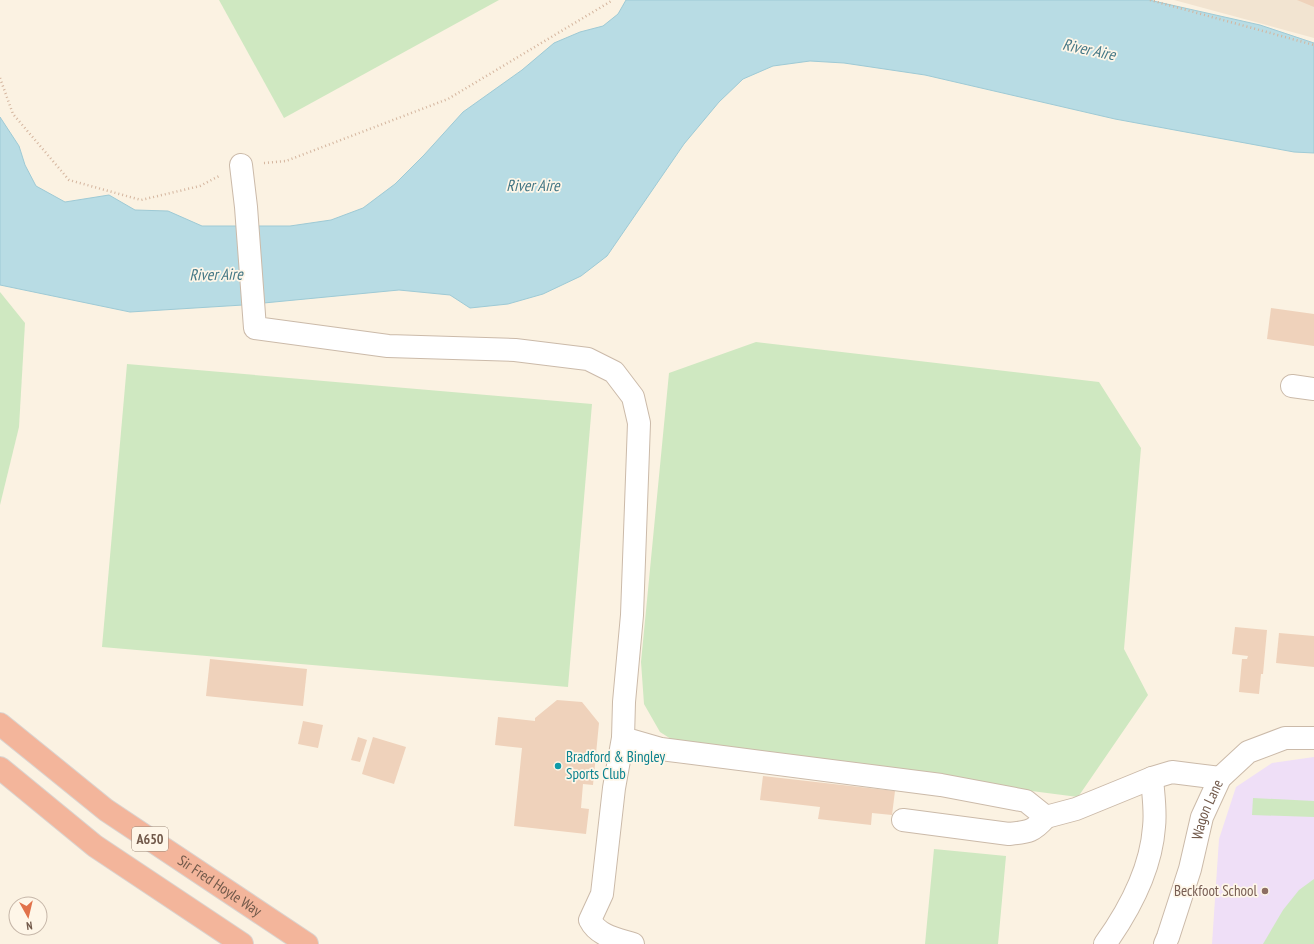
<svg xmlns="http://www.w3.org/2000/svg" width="1314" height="944" font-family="'PT Sans Narrow',sans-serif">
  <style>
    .residential { fill: #f2e4d1 }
    .education { fill: #efdff7 }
    .green { fill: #cfe8c1 }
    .water { fill: #b8dce4; stroke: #9ecad5 }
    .building { fill: #efd2bb }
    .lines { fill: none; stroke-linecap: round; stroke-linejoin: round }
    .minor-casing { stroke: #cbbaa9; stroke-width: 24 }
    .highway-casing { stroke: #dad4d0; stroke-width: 24 }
    .path { stroke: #d4b59e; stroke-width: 2.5; stroke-dasharray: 1 3; stroke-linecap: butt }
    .minor { stroke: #fff; stroke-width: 22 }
    .highway { stroke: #f3b59b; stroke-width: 22 }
    .culture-dot { fill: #0f9aa8; stroke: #fef6e8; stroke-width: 1.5 }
    .education-dot { fill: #8d6e63; stroke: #fef6e8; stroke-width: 1.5 }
    .labels { text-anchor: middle; stroke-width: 3.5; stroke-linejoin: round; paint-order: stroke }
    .shield { fill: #fef6e8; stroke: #9b8879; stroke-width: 1 }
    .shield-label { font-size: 14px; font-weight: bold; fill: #71594a }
    .culture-label { font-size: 15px; fill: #0d838f; stroke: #fef6e8; text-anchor: start }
    .street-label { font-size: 15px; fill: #71594a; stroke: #fef6e8 }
    .education-label { font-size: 15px; fill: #785e54; stroke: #fef6e8; text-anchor: end }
    .water-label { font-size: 16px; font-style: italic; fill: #447785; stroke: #fef6e8 }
  </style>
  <rect width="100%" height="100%" fill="#fbf2e2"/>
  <path class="residential" d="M1174,0H1314V38Z"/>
  <path class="education" d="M1314,757V944H1212L1219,839L1236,787L1272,763Z"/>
  <g class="green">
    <path d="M219,0H499L284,118Z"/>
    <path d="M0,292L25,323L19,427L0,505Z"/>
    <path d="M756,342L1099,382L1141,448L1124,649L1148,695L1078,797L682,746L660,732L644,704L641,662L669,373Z"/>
    <path d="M127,364L592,404L568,687L102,647Z"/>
    <path d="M1253,798L1314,801V817L1252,815Z"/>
    <path d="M934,849L1006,856L998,944H925Z"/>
    <path d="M1314,879V944H1263L1283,910L1299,890Z"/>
  </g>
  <path class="water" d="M626,0H1149L1260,25L1314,43V153L1294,152L1115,119L925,75L844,63L810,61L773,66L743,79L719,102L684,144L607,256L581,276L543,294L508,304L470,308L450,295L399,290L243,305L130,312L0,285V117L19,146L25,165L36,186L65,202L109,195L135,210L168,211L202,226H290L331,220L363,208L395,184L424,155L463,112L522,70L554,43L580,32L603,26L618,14Z"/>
  <g class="building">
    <path d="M1297,0H1314V7Z"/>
    <path d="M1271,308L1314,314V346L1267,339Z"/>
    <path d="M1235,627L1267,630L1263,674H1261L1259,694L1239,692L1242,659H1247L1248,656L1232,654Z"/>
    <path d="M1279,633L1314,636V667L1276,663Z"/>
    <path d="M210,659L307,669L303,706L206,696Z"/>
    <path d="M557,700L582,702L599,723L593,785L583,784L581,808L589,809L586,834L514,826L522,748L495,745L498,717L535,721V718Z"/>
    <path d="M303,721L323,725L318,748L298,744Z"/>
    <path d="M358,737L367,740L360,762L351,760Z"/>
    <path d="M373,737L406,747L394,784L362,774Z"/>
    <path d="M763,776L895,791L892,815L872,813L871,825L818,819L820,807L760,800Z"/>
  </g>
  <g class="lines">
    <g class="minor-casing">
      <g id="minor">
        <path d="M241,165L246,207L255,328L388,346L515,350L588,359L614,372L633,397L639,423L632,615L624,702L623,738L661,749L941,785L1026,801L1046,817L1076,809L1152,778L1172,772L1220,778"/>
        <path d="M1292,386L1314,389"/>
        <path d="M623,738L614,788L602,894L590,920C598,936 617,939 633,944"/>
        <path d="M903,820L1009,834C1028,832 1033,832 1046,817"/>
        <path d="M1105,944C1130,909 1151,870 1154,827C1156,811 1153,793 1152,778"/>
        <path id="s1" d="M1165,944L1168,937L1190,869L1202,817L1220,778L1248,752L1285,738H1314"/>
      </g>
    </g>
    <g class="highway-casing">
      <g id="highway">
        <path id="s2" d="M0,724L106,810L307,944"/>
        <path d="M0,768L95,846L242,944"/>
      </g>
    </g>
    <g class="path">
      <path d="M1150,0L1314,45"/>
      <path d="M0,78L13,114L69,180L141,200L200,186L219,176"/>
      <path d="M264,163L286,161L448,99L613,0"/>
    </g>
    <use href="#minor" class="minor"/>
    <use href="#highway" class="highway"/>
  </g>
  <circle class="culture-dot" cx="558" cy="766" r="4"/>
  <circle class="education-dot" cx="1265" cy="891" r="4"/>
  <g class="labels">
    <rect class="shield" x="132" y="827" width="36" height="24" rx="3"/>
    <g class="shield-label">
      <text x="150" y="844">A650</text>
    </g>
    <g class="culture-label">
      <text x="566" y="762">Bradford &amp; Bingley<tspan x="566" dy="17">Sports Club</tspan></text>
    </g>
    <g class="street-label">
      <text dy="5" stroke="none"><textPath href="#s1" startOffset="141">Wagon Lane</textPath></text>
      <text dy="5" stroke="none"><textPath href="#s2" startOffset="273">Sir Fred Hoyle Way</textPath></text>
    </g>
    <g class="education-label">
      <text x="1257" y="896">Beckfoot School</text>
    </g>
    <g class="water-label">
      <text transform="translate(1089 49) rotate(12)" y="6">River Aire</text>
      <text x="533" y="191">River Aire</text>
      <text transform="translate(216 274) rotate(-1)" y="6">River Aire</text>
    </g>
  </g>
  <g transform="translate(28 916) rotate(172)"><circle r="19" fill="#fef6e8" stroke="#c6b7a9"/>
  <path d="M0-3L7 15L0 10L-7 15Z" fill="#e1724b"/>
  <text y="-6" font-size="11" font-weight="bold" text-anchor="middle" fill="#71594a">N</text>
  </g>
</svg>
